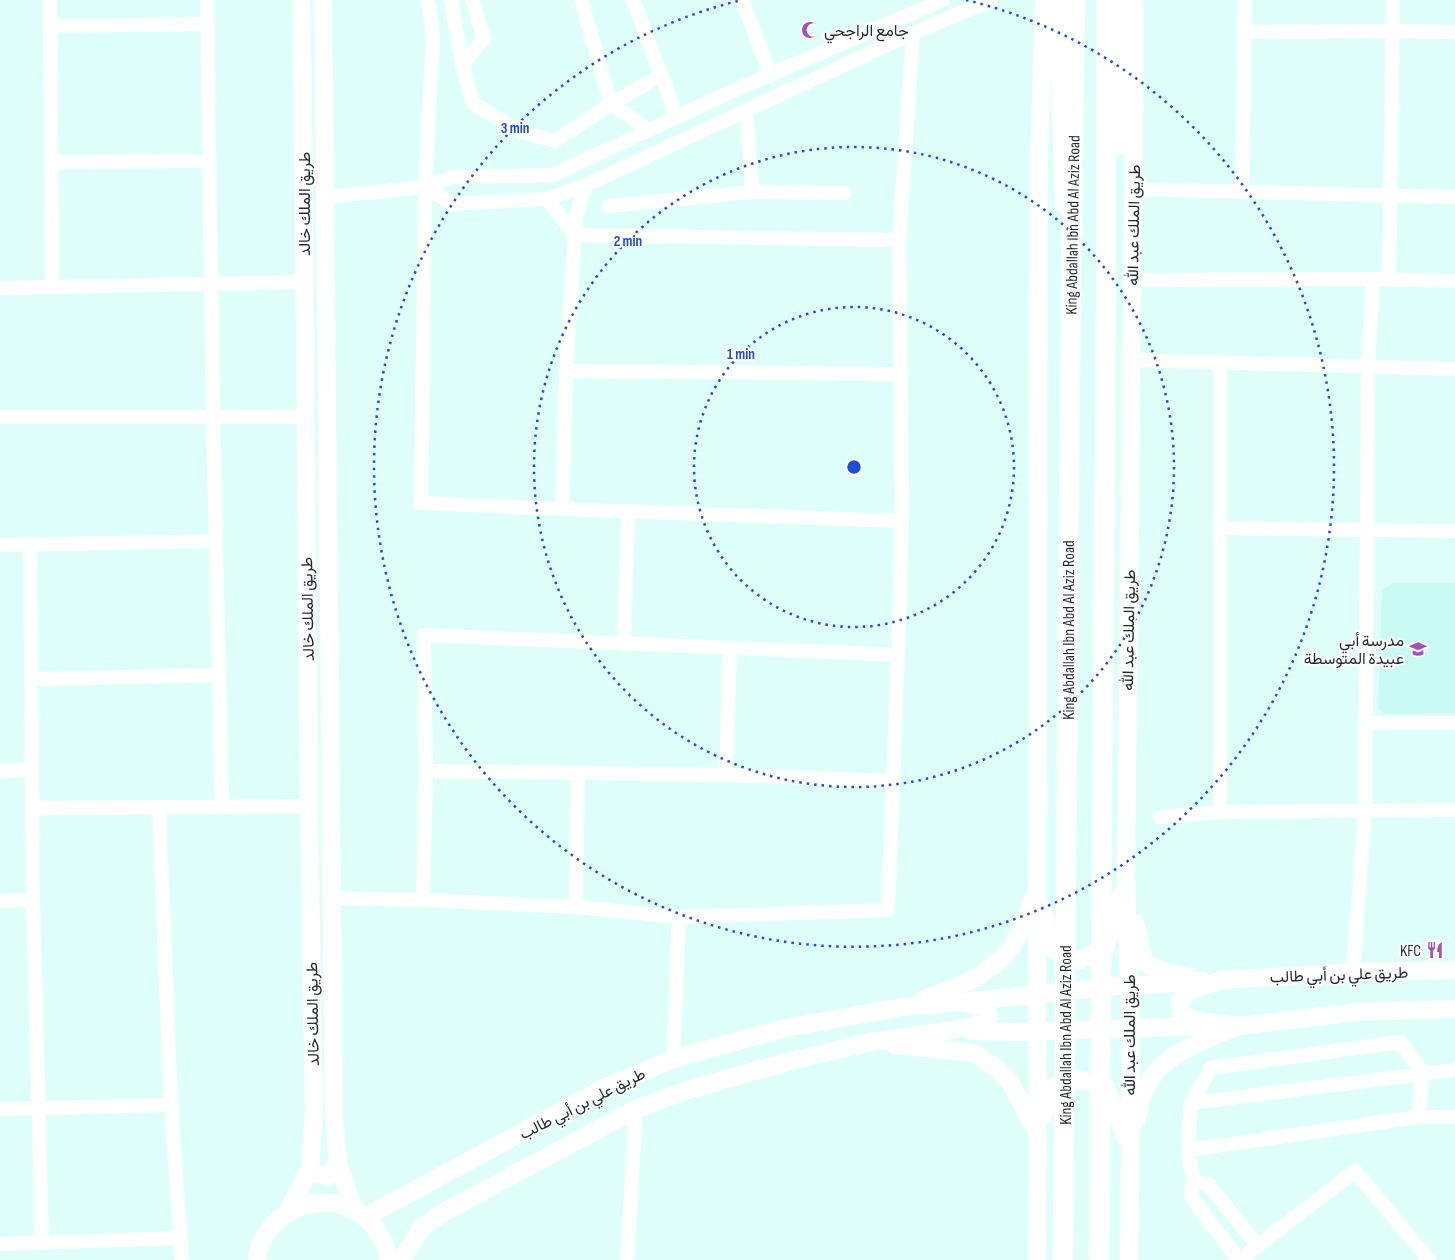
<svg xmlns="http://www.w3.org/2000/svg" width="1455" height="1260" font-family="'Sofia Sans Condensed',Vazirmatn,sans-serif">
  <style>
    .built { fill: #c9fbf4 }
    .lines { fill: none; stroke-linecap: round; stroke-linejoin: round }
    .minor { stroke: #fff; stroke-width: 14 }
    .major { stroke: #fff; stroke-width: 18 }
    .highway { stroke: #fff; stroke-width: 20 }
    .ring { fill: none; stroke: #1d4ed8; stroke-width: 2.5; stroke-dasharray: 2.5 5 }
    .labels { text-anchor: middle; stroke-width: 4; stroke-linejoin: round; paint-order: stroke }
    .poi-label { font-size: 16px; fill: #1d2c2a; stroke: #fff; text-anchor: end }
    .street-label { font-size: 16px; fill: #1d2c2a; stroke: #fff }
    .centre { fill: #1d4ed8; stroke: #fff; stroke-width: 2.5 }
    .ring-label { font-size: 15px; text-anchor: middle; font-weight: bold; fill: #1d4ed8; stroke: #fff; stroke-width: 4; stroke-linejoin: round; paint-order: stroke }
  </style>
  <rect width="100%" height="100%" fill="#dffffa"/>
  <path class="built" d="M1392,583H1455V713L1384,714L1378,707L1382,591Z"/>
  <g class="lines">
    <g class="minor">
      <path d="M50,0L52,287"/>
      <path d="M207,0L213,417L222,807"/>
      <path d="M428,0L433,34L425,187L421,503L562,509"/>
      <path d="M451,0L462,64L473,103L518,131L555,141L611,104L661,75"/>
      <path d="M581,0L611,104L649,130"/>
      <path d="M633,0L677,117"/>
      <path d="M742,0L771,76"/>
      <path d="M50,26L208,24"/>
      <path d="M1245,32L1393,31L1455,32"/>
      <path d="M462,64L484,39L472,0"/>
      <path d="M746,112L753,192"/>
      <path d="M51,162L209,161"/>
      <path d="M425,187L453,204L547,199L586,185L913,33L992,0"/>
      <path d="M1133,189L1455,197"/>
      <path d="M1242,192L1245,0"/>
      <path d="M324,197L425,187L453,177L553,175L726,94L943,0"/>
      <path d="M547,199L575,235"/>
      <path d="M609,206L753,192L844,193"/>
      <path d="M575,235L577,213L586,185"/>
      <path d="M899,240L575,235L566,371L562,509L901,521"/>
      <path d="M1132,280L1373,279L1455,281"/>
      <path d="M1389,280L1393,0"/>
      <path d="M0,288L305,282"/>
      <path d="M1131,360L1455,369"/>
      <path d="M566,371L900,374"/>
      <path d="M0,417H306"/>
      <path d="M1220,528L1455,531"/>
      <path d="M0,545L216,541"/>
      <path d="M30,545L33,900L42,1242"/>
      <path d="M424,635L898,655L888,910L679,917L576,907L423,900L426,771Z"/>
      <path d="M624,644L628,512"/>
      <path d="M898,655L902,513L899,240L913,33"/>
      <path d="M32,679L219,675"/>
      <path d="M1365,723H1455"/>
      <path d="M0,771L32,770"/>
      <path d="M426,771L726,775L894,781"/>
      <path d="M726,775L730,648"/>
      <path d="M159,807L171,1105L182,1260"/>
      <path d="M33,808L309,806"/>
      <path d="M1220,812V362"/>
      <path d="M1160,817L1220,812L1455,810"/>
      <path d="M332,898L423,900"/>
      <path d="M0,901L33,900"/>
      <path d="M576,907L578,773"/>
      <path d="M1353,972L1365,810L1368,366L1373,279"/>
      <path d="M673,1059L679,917"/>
      <path d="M1455,1070L1191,1103L1188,1150L1418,1117H1455"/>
      <path d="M1191,1103L1211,1068L1400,1042L1423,1073L1418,1117"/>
      <path d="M0,1109L171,1105"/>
      <path d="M1188,1150L1193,1180L1191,1197L1239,1260"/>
      <path d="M1193,1180L1209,1185L1258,1246"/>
      <path d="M0,1244L180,1238"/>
      <path d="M627,1260L636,1109"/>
      <path d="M1239,1260L1355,1171L1429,1260"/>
    </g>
    <g class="major">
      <path d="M323,0L334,1117L338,1163L354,1210"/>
      <path d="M1057,0L1064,204"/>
      <path d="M1043,911L1053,949L1078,961L1106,947L1121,895"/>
      <path d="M1135,923L1144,962C1157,972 1171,974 1187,976"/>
      <path d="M1455,970L1353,972L1222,980L1187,991L1180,1001L1181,1013L1192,1020L1239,1026L1357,1012L1455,1009"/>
      <path d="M924,999C955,988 986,978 1008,951C1020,937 1026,916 1033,899"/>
      <path d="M971,1001L1128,985H1148L1202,981"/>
      <path d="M972,1031L1019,1032L1203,1026"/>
      <path d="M895,1045L974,1053L995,1067L1010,1082L1037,1131"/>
      <path d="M1044,1114L1051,1088L1077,1079L1105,1086L1126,1138"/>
      <path d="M1136,1121C1139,1110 1141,1094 1147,1084C1165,1052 1206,1040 1238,1026"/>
      <path d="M310,1167L316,1173L328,1176L338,1163"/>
      <path d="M287,1212L306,1177L310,1167L314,1115L309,806L302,0"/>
      <path d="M365,1217L604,1088L673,1059L786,1028L902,1007L961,1002L984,1007L989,1014L987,1023L946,1031L870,1042L787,1062L691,1089L636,1109L446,1211L422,1227L401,1260"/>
      <path d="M257,1260C262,1210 327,1185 365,1217C379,1229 385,1243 389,1260"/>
      <path d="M1037,1260L1038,1134L1037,975L1039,160L1044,0"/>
      <path d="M1129,1260L1131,1049L1126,877L1135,23L1133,0"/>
    </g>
    <g class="highway">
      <path d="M1119,145L1124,0"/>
      <path d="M1063,1260L1071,279L1075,0"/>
      <path d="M1099,1260L1106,281V0"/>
    </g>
  </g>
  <g class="ring">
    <circle cx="854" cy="467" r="160"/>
    <circle cx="854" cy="467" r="320"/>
    <path d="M966 0A480 480 0 1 1 742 0"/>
  </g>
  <defs>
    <g id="mosque-bare" transform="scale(1.35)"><path d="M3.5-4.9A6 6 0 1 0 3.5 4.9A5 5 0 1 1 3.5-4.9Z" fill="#a251c1" stroke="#fff" stroke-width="2.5" paint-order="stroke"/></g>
    <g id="school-bare" transform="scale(1.35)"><path d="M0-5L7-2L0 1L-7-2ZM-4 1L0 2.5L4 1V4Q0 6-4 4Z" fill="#a251c1" stroke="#fff" stroke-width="2.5" paint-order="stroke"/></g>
    <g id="restaurant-bare" transform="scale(1.35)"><path d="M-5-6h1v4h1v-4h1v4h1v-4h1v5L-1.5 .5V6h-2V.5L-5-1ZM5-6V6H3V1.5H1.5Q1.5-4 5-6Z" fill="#a251c1" stroke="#fff" stroke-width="2.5" paint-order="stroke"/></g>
  </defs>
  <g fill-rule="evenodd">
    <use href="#mosque-bare" x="810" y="30"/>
    <use href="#school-bare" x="1418" y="649"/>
    <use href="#restaurant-bare" x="1435" y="950"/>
  </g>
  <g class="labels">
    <g class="poi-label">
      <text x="824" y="36" text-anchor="start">جامع الراجحي</text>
      <text x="1404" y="646">مدرسة أبي<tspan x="1404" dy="18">عبيدة المتوسطة</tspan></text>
      <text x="1421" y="956">KFC</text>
    </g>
    <g class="street-label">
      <text transform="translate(304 204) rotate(-90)" y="6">طريق الملك خالد</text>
      <text transform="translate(1072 225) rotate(-89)" y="6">King Abdallah Ibn Abd Al Aziz Road</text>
      <text transform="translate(1133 225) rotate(-89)" y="6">طريق الملك عبد الله</text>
      <text transform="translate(307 609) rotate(-91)" y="6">طريق الملك خالد</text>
      <text transform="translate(1068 630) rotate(-90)" y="6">King Abdallah Ibn Abd Al Aziz Road</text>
      <text transform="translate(1128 630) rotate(-89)" y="6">طريق الملك عبد الله</text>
      <text transform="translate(1339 974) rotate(-2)" y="6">طريق علي بن أبي طالب</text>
      <text transform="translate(312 1014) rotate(-91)" y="6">طريق الملك خالد</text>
      <text transform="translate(1065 1035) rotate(-90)" y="6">King Abdallah Ibn Abd Al Aziz Road</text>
      <text transform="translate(1129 1035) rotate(-90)" y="6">طريق الملك عبد الله</text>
      <text transform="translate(582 1103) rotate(-27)" y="6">طريق علي بن أبي طالب</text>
    </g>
  </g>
  <circle cx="854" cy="467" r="8" class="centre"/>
  <g class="ring-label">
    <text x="515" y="133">3 min</text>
    <text x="628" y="246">2 min</text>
    <text x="741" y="359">1 min</text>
  </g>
</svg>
